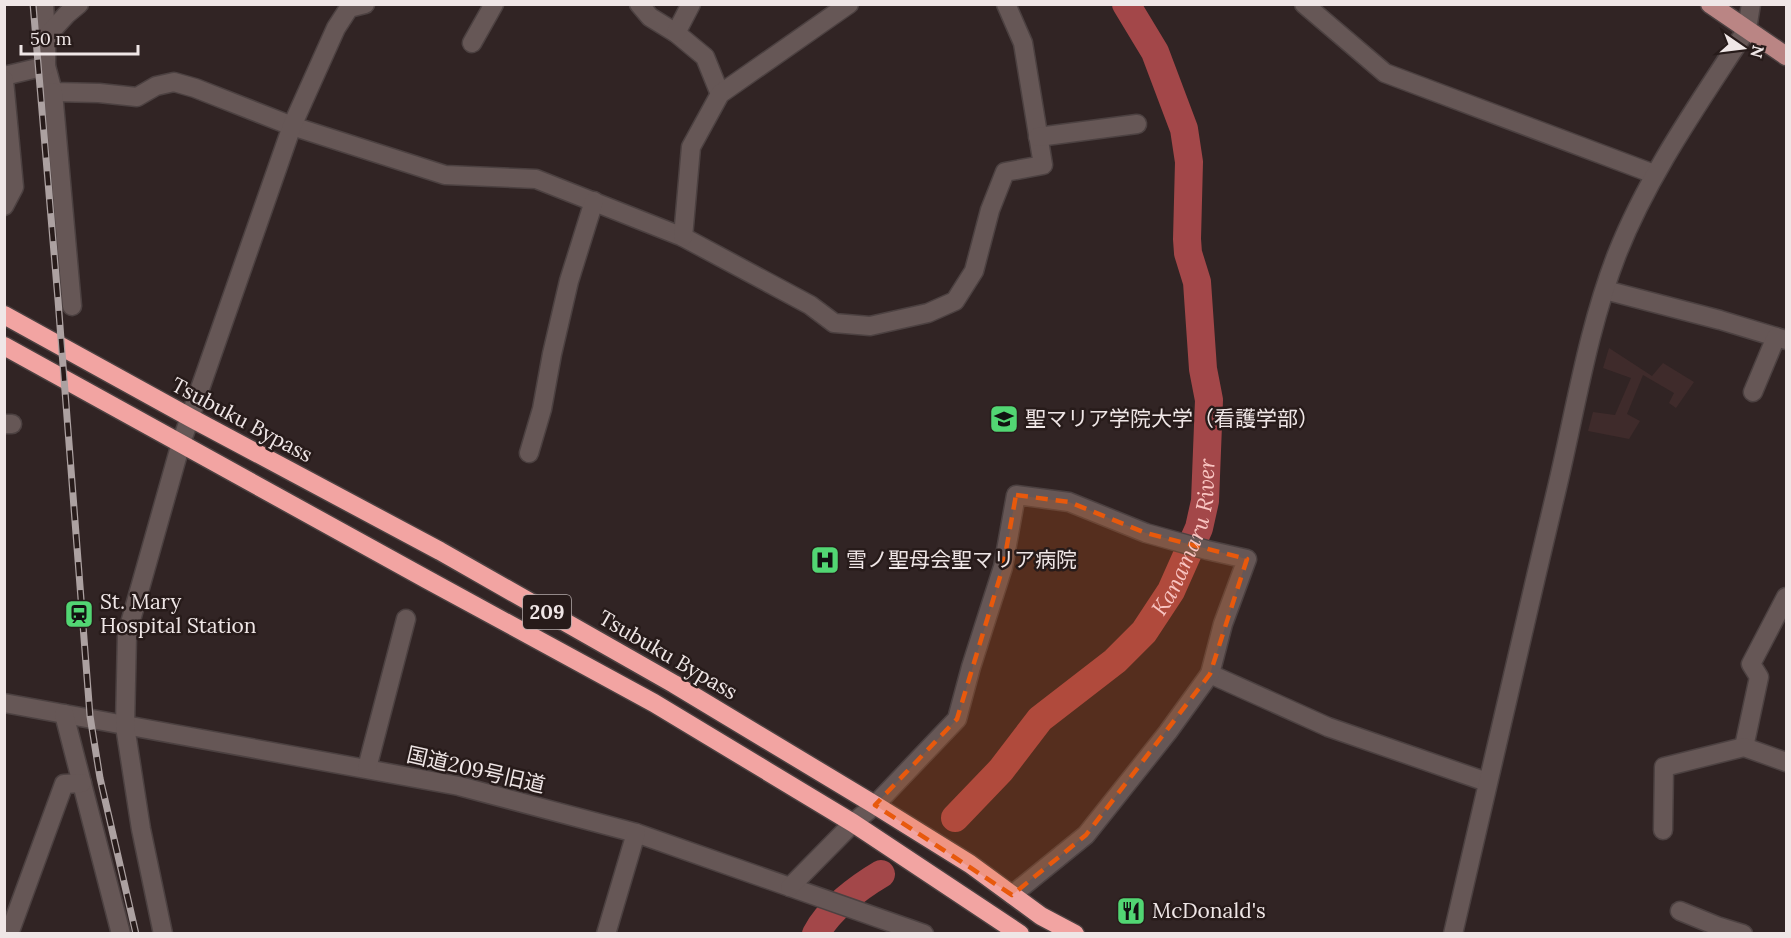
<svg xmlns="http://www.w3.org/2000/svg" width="1791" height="938" font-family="Lora,'Noto Sans JP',serif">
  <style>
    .built { fill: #3f2b2b }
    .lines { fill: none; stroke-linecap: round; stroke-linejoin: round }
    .river { stroke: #a34749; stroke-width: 28 }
    .minor-casing { stroke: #4c4141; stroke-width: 21 }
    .major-casing { stroke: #4c4141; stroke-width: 21 }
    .highway-casing { stroke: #4c4141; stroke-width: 21 }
    .minor { stroke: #665756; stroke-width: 18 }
    .major { stroke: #ba8584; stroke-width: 18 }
    .highway { stroke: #f2a4a2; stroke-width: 18 }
    .rail-casing { stroke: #aca1a1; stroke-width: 7 }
    .rail { stroke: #271b1a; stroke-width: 4.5; stroke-dasharray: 14; stroke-linecap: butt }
    .marked { fill: #e8590c; fill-opacity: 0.2; stroke: #e8590c; stroke-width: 4.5; stroke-dasharray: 12 8; stroke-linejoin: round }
    .labels { text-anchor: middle; stroke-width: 5; stroke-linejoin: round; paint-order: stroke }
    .shield { fill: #271b1a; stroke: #b3a9a9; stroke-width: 1.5 }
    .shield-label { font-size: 20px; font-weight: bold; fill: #efe6e6 }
    .poi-label { font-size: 21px; fill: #efe6e6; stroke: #271b1a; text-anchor: start }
    .street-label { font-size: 21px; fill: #efe6e6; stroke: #271b1a }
    .water-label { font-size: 22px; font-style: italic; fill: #f9c5c2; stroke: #271b1a }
  </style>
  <rect width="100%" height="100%" fill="#312424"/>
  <path class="built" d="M1609,348L1652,376L1663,363L1694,382L1676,408L1669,403L1674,393L1643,375L1627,414L1640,421L1629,439L1588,431L1593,412L1615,415L1631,378L1603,368Z"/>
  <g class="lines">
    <g class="river">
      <path id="s1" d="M955,818L1001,770L1040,719L1115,661L1144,632L1171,591L1199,528L1205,501L1209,400L1203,369L1197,282L1188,253L1187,239L1189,162L1184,129L1155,52L1126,4"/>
      <path d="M816,934C828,910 859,887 881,874"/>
    </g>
    <g class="minor-casing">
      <g id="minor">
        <path d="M44,4L46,37"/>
        <path d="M79,4L67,14L46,37V66L53,92L99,93L137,97L156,86L174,82L195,88L292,126L445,175L536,179L683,237L810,305L834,323L870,326L928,313L955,301L974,271L990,210L1005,172L1043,165L1023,43L1006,4"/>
        <path d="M639,4L650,17L676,33L705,57L720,94"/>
        <path d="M1304,4L1385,73L1654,174"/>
        <path d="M676,33L691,4"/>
        <path d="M472,43L494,4"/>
        <path d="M4,76L46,66"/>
        <path d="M4,80L14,187L4,206"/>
        <path d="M53,92L72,306"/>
        <path d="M1038,137L1137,124"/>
        <path d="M683,237L691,147L720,94L849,4"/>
        <path d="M1605,290L1720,320L1786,340"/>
        <path d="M1753,392L1776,337"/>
        <path d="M4,424H12"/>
        <path d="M529,453L542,409L552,354L569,281L594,201"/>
        <path d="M1210,674L1328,727L1487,782"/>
        <path d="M4,703L459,786L636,833L924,934"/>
        <path d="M64,714L121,934"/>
        <path d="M1744,747L1759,677L1751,664L1786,597"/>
        <path d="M367,768L406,619"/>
        <path d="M1663,830L1664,767L1744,747L1786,762"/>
        <path d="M790,887L853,823L875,805L957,719L971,667L1003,567L1016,495L1069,502L1146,533L1207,550L1247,559L1223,624L1210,674L1168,732L1086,835L1012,895"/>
        <path d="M1680,911L1717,926L1743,934"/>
        <path d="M9,934L64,784L82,783"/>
        <path d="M163,934L141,829L125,726L127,634L181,443L292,126L336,28L349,8L365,4"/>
        <path d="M606,934L636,833"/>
        <path d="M1453,934C1487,786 1521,639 1556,492C1575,413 1587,331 1617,254C1649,173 1700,102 1747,29L1751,4"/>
      </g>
    </g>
    <g class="major-casing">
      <path id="major" d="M1710,4L1786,56"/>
    </g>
    <g class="highway-casing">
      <g id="highway">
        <path d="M4,315L191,418L440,551L674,684L875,805L970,864L1041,916L1075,934"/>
        <path d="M4,346L428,580L654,703L853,823L1020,934"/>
      </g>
    </g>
    <use href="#minor" class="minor"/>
    <use href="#major" class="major"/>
    <use href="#highway" class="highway"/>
    <g class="rail-casing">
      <path id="rail" d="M33,4L58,300L90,716L100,778L136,934"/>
    </g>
    <use href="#rail" class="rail"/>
  </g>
  <path class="marked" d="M1016,495L1069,502L1146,533L1247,559L1210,674L1086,835L1012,895L875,805L957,719L1003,567Z"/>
  <defs>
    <g id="university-square" transform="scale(1.5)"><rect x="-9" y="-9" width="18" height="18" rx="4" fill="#52d673" stroke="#271b1a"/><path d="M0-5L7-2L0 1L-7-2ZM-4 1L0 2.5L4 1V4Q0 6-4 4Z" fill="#111"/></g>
    <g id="hospital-square" transform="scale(1.5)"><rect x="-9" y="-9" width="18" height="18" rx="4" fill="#52d673" stroke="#271b1a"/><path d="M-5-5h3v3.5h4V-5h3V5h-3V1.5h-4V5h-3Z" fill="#111"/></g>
    <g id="station-square" transform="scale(1.5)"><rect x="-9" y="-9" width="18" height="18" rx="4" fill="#52d673" stroke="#271b1a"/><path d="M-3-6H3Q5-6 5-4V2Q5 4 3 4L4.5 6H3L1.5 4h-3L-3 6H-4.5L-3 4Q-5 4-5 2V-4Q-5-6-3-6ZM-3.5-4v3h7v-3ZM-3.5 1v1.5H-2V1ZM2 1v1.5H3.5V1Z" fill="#111"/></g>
    <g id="restaurant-square" transform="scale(1.5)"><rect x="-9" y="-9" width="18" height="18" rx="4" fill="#52d673" stroke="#271b1a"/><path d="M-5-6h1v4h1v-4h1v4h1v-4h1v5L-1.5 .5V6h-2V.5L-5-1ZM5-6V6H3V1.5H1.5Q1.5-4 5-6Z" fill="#111"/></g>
  </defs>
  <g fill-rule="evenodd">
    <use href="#university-square" x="1004" y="419"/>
    <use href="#hospital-square" x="825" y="560"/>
    <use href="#station-square" x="79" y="614"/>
    <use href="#restaurant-square" x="1131" y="911"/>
  </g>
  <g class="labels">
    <rect class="shield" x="523" y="595" width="48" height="34" rx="4.5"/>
    <g class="shield-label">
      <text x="547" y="619">209</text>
    </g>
    <g class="poi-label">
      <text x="1025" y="426">聖マリア学院大学（看護学部）</text>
      <text x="846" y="567">雪ノ聖母会聖マリア病院</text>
      <text x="100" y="609">St. Mary<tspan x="100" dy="24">Hospital Station</tspan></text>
      <text x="1152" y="918">McDonald's</text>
    </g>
    <g class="street-label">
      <text transform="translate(242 420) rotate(28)" y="7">Tsubuku Bypass</text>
      <text transform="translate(668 655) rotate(30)" y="7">Tsubuku Bypass</text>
      <text transform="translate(476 770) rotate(13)" y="7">国道209号旧道</text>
    </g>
    <g class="water-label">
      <text dy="8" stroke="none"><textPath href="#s1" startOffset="372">Kanamaru River</textPath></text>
    </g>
  </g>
  <rect width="1791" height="938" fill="none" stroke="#efe6e6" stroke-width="12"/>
  <g transform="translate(1743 48) rotate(104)" stroke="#271b1a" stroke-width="4.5" paint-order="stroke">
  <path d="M0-4.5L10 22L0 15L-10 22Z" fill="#efe6e6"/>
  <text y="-9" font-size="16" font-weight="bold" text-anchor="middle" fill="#efe6e6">N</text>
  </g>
  <path d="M21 45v9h117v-9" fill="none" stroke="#efe6e6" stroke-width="3"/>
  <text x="30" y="45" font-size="18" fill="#efe6e6" stroke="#271b1a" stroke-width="4.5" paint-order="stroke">50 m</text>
</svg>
